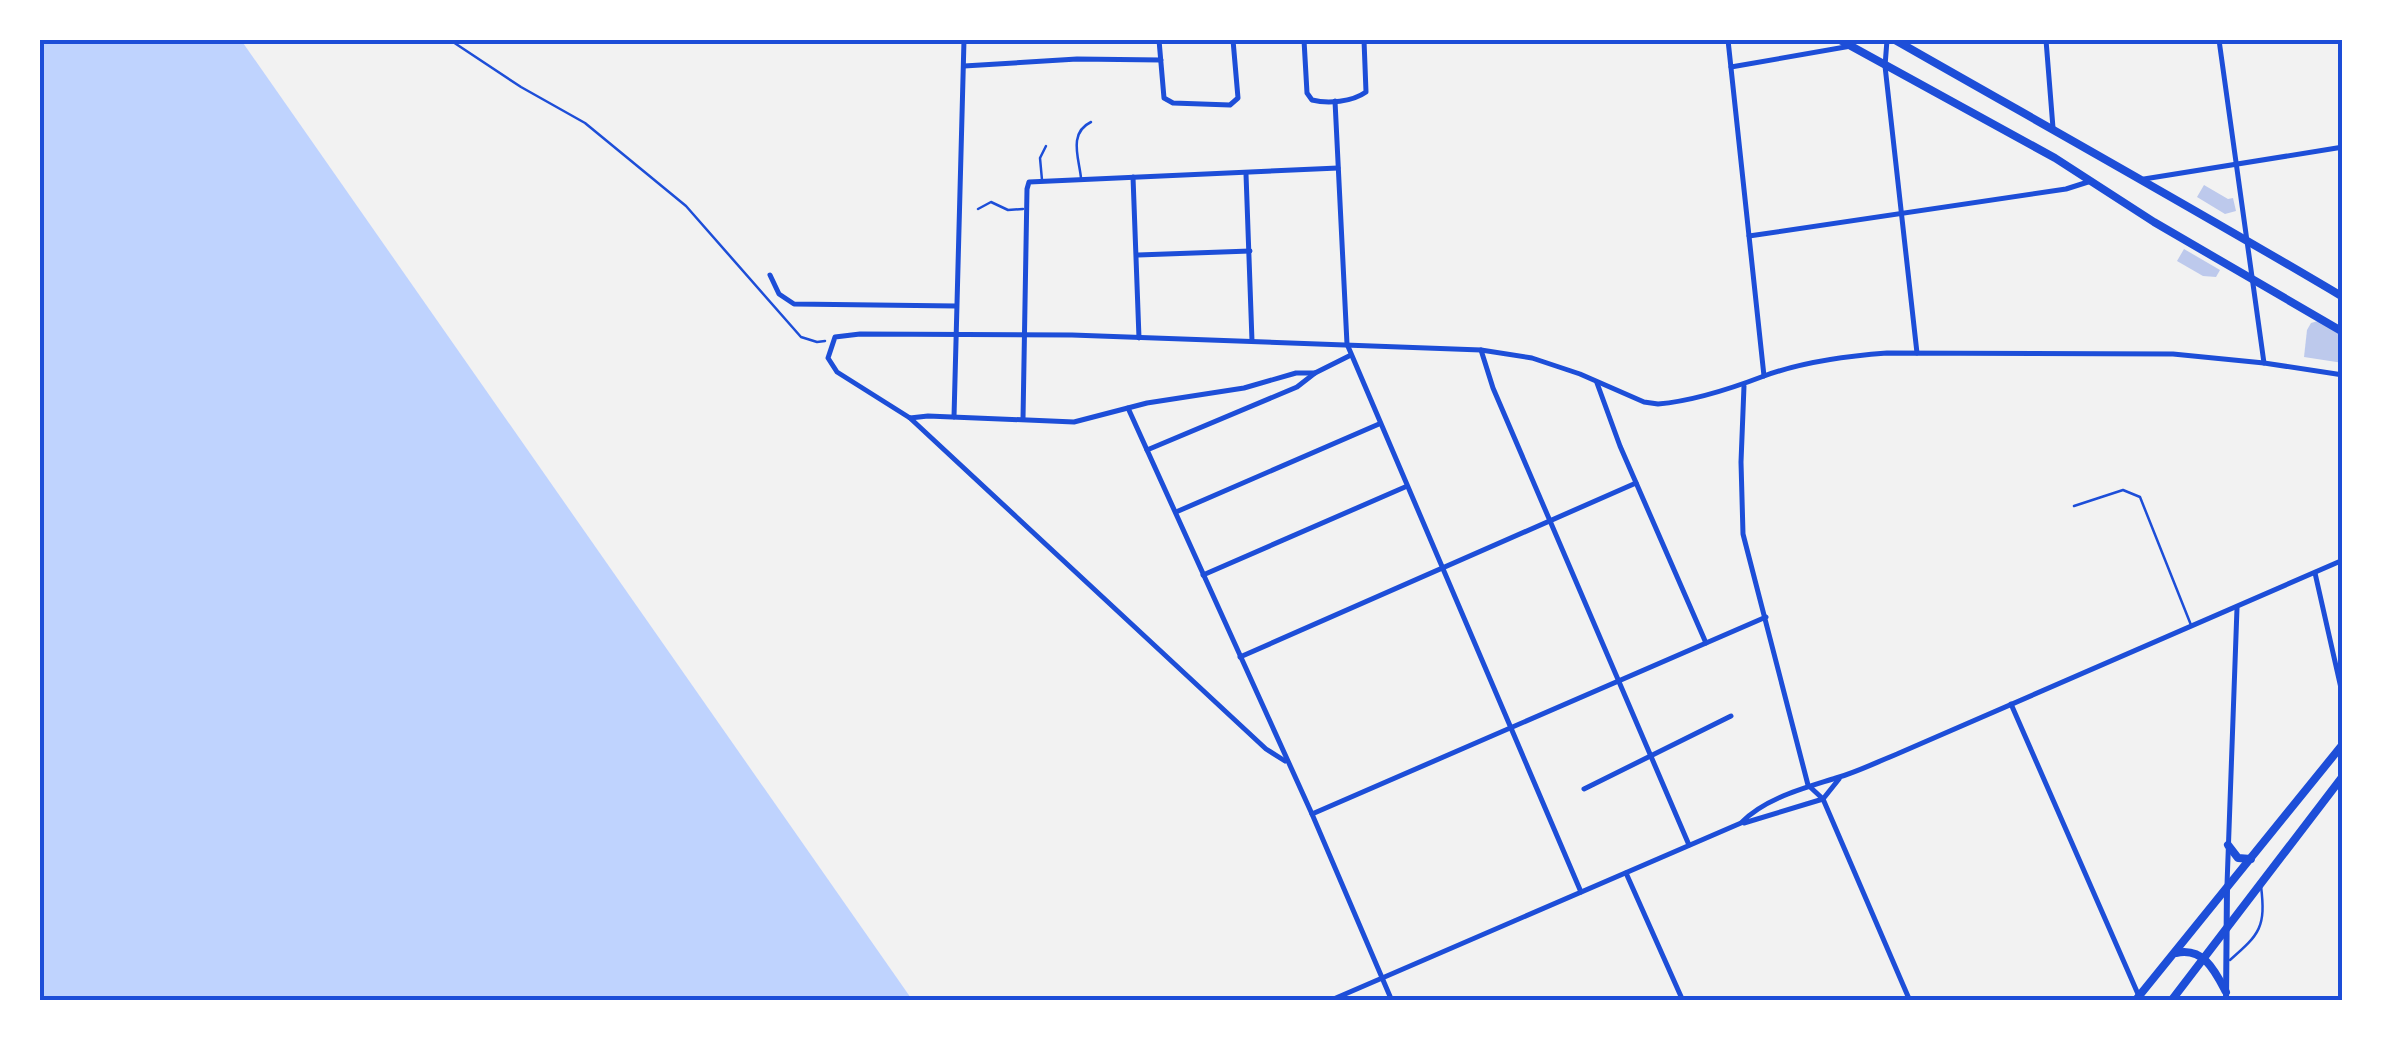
<svg xmlns="http://www.w3.org/2000/svg" width="2383" height="1041" font-family="'Fira Sans Condensed',sans-serif">
  <style>
    .water { fill: #bfd3fe }
    .building { fill: #bdc9ec }
    .lines { fill: none; stroke-linecap: round; stroke-linejoin: round }
    .path { stroke: #1d4ed8; stroke-width: 2.5 }
    .service { stroke: #1d4ed8; stroke-width: 2.5 }
    .minor { stroke: #1d4ed8; stroke-width: 5 }
    .tertiary { stroke: #1d4ed8; stroke-width: 5 }
    .secondary { stroke: #1d4ed8; stroke-width: 6 }
    .primary { stroke: #1d4ed8; stroke-width: 8 }
    .neatline { fill: none; stroke: #1d4ed8; stroke-width: 4 }
  </style>
  <rect width="100%" height="100%" fill="#f2f2f2"/>
  <path class="water" d="M40,40H241L913,1001H40Z"/>
  <g class="building">
    <path d="M2204,185L2228,199L2233,198L2236,211L2225,214L2197,197Z"/>
    <path d="M2184,249L2220,270L2216,277L2203,276L2177,261Z"/>
    <path d="M2318,321L2343,336V363L2304,357L2307,330L2311,323Z"/>
  </g>
  <g class="lines">
    <path class="path" d="M450,40L521,87L585,123L686,206L801,337L817,342L825,341"/>
    <g class="service">
      <path d="M1081,178C1079,158 1068,133 1091,122"/>
      <path d="M1042,180L1040,158L1046,146"/>
      <path d="M978,209L991,202L1008,210L1023,209"/>
      <path d="M2074,506L2123,490L2140,497L2191,625"/>
      <path d="M2230,960C2260,934 2266,927 2261,886"/>
    </g>
    <g class="minor">
      <path d="M1159,40L1164,98L1173,103L1230,105L1238,98L1233,40"/>
      <path d="M1304,40L1307,93L1312,100C1328,104 1352,102 1366,92L1364,40"/>
      <path d="M1728,40L1764,376"/>
      <path d="M1887,40L1885,66L1917,353"/>
      <path d="M2046,40L2053,128"/>
      <path d="M2219,40L2264,363"/>
      <path d="M964,66L1077,59L1161,60"/>
      <path d="M1731,67L1851,46"/>
      <path d="M1335,101L1347,344L1581,892"/>
      <path d="M1246,174L1252,341"/>
      <path d="M1133,177L1139,338"/>
      <path d="M2144,179L2343,147"/>
      <path d="M1749,236L2066,189L2088,182"/>
      <path d="M1138,255L1250,251"/>
      <path d="M770,275L779,294L794,304L956,306"/>
      <path d="M1481,350L1493,388L1689,845"/>
      <path d="M1351,355L1315,373H1296L1244,388L1147,403L1074,422L928,416L910,418L837,372L828,358L835,337L860,334L1072,335L1481,350L1532,358L1580,374L1644,402L1658,404C1694,401 1730,389 1764,376C1802,362 1846,356 1887,353L2173,354L2264,363L2343,375"/>
      <path d="M1597,383L1620,446L1706,643"/>
      <path d="M1744,386L1741,462L1743,534L1808,785L1823,799L1910,1001"/>
      <path d="M1128,408L1312,814L1392,1001"/>
      <path d="M954,417L964,40"/>
      <path d="M910,418L1266,749L1285,761"/>
      <path d="M1023,419L1027,189L1029,182L1338,168"/>
      <path d="M1147,450L1297,387L1315,373"/>
      <path d="M1176,512L1379,424"/>
      <path d="M2315,573L2343,697"/>
      <path d="M1203,575L1405,487"/>
      <path d="M1240,657L1636,483"/>
      <path d="M2011,704L2138,994"/>
      <path d="M1584,789L1731,716"/>
      <path d="M1312,814L1766,617"/>
      <path d="M1626,873L1683,1001"/>
    </g>
    <g class="tertiary">
      <path d="M1744,823L1823,799L1839,779"/>
      <path d="M2227,885L2237,608"/>
      <path d="M1329,1001L1741,823C1765,798 1805,788 1836,778C1857,772 1877,762 1897,754L2343,560"/>
    </g>
    <path class="secondary" d="M2226,1001L2227,887"/>
    <g class="primary">
      <path d="M1840,40L2055,158L2154,222L2343,332"/>
      <path d="M1895,40C2044,125 2195,209 2343,297"/>
      <path d="M2228,845L2238,858L2251,859"/>
      <path d="M2176,953C2204,947 2215,971 2226,992"/>
      <path d="M2135,1001L2343,744"/>
      <path d="M2171,1001L2343,776"/>
    </g>
  </g>
  <rect width="2383" height="1041" fill="none" stroke="#ffffff" stroke-width="85"/>
  <rect x="42" y="42" width="2298" height="956" class="neatline"/>
</svg>
